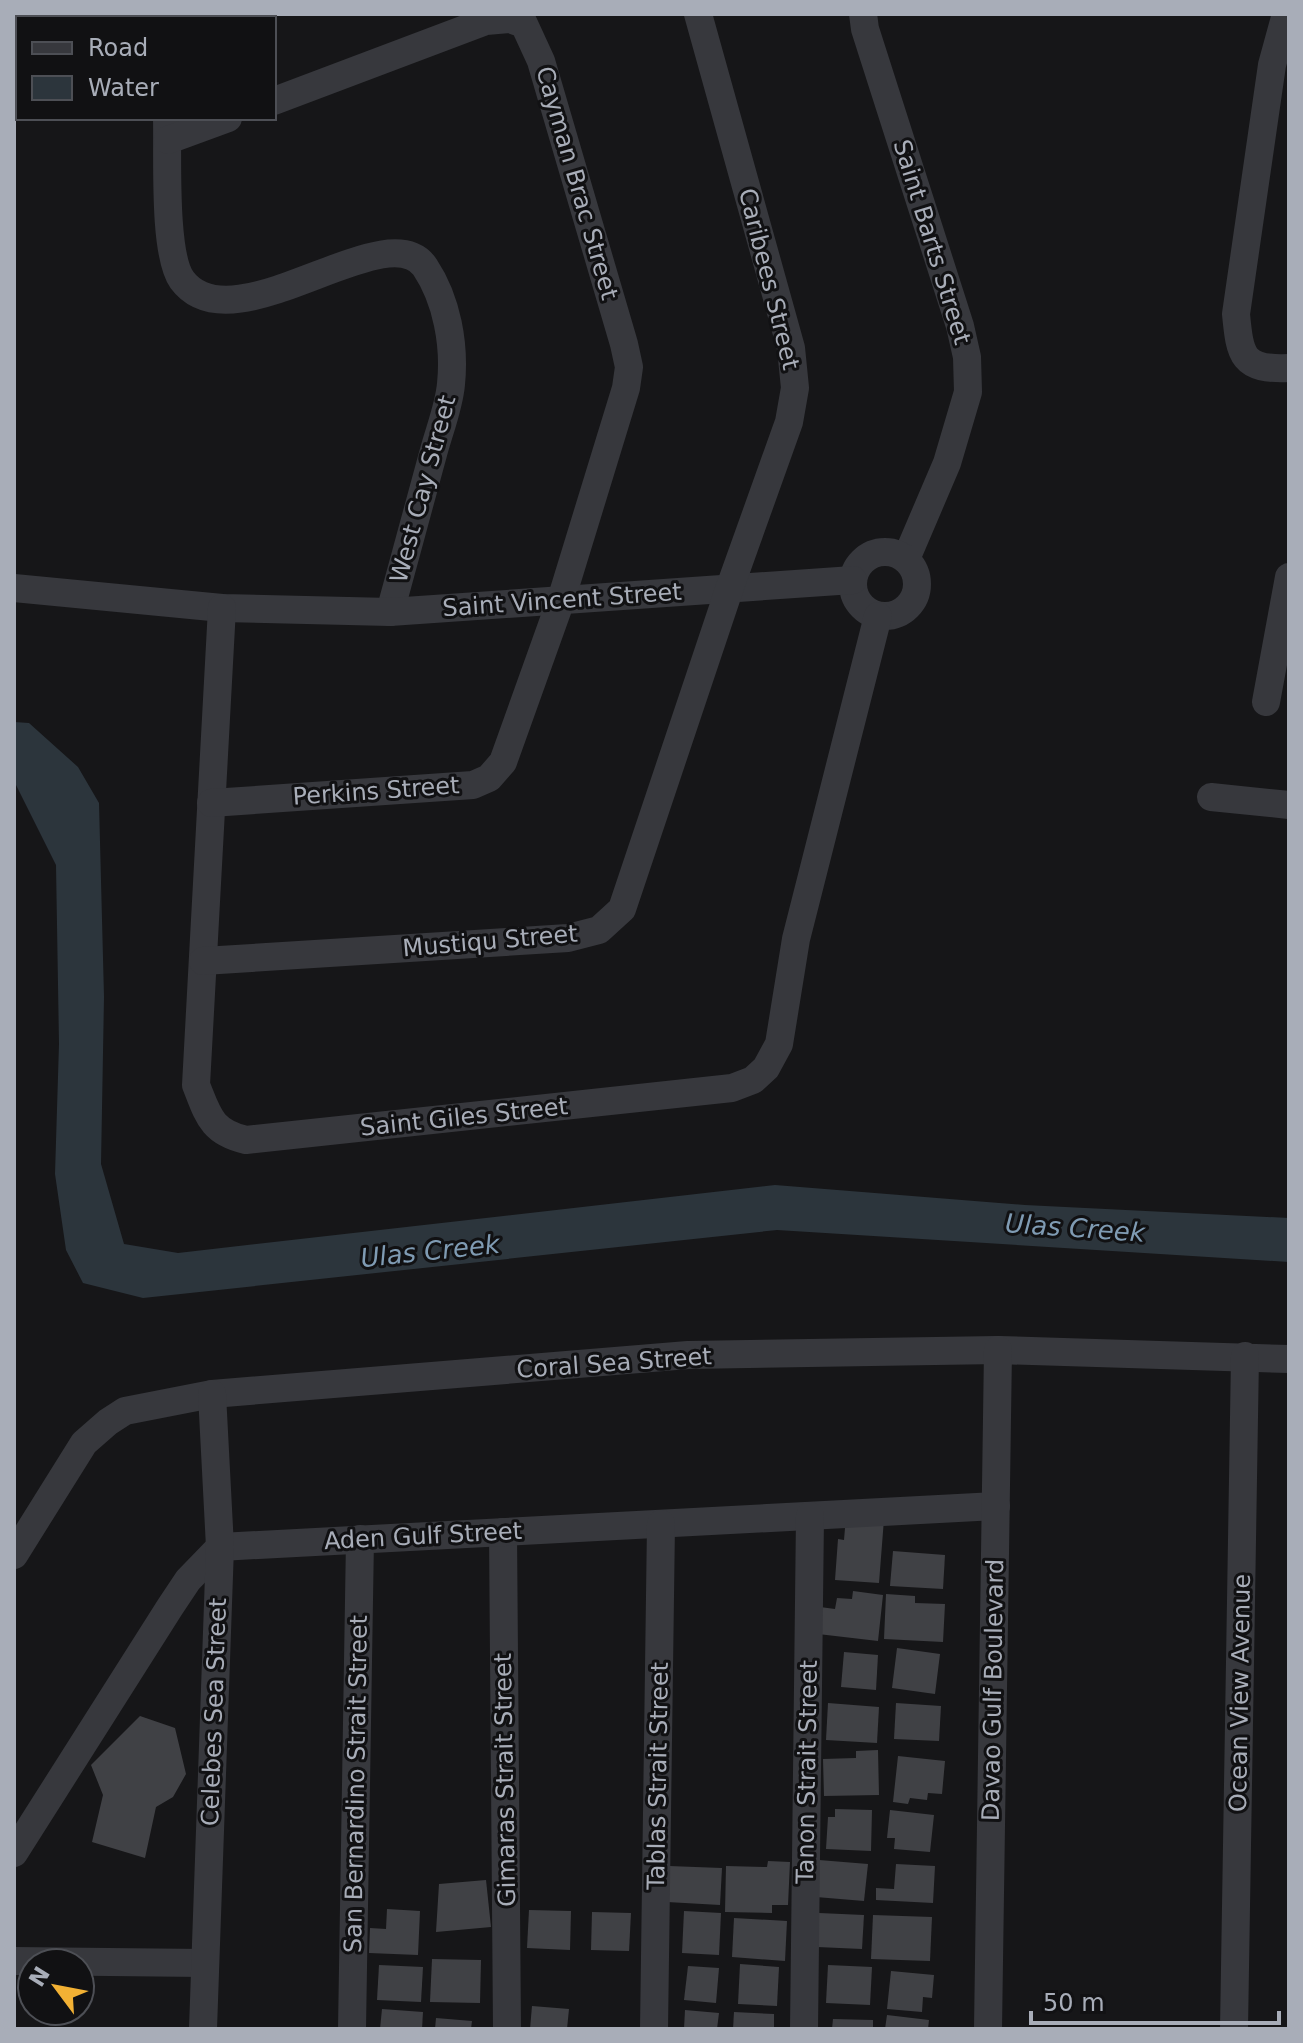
<svg xmlns="http://www.w3.org/2000/svg" width="1303" height="2043" font-family="'DejaVu Sans',sans-serif">
  <style>
    .water { fill: #2c353c }
    .building { fill: #404145 }
    .lines { fill: none; stroke-linecap: round; stroke-linejoin: round }
    .street { stroke: #37383d; stroke-width: 28 }
    .labels { text-anchor: middle; stroke-width: 6; stroke-linejoin: round; paint-order: stroke }
    .street-label { font-size: 24px; fill: #a8adb8; stroke: #111113 }
    .water-label { font-size: 26px; font-style: italic; fill: #7f9bb3; stroke: #111113 }
  </style>
  <rect width="100%" height="100%" fill="#161618"/>
  <path class="water" d="M14,722L29,723L78,767L99,803L104,997L101,1164L124,1244L178,1253L775,1185L1025,1205L1289,1218V1262L777,1230L143,1298L83,1283L66,1250L55,1174L59,1044L56,865L14,781Z"/>
  <g class="building">
    <path d="M846,1516L884,1519L879,1583L835,1580L838,1539L844,1540Z"/>
    <path d="M893,1551L945,1555L943,1589L890,1586Z"/>
    <path d="M853,1591L883,1595L878,1641L818,1634L820,1607L835,1609L837,1598L852,1599Z"/>
    <path d="M886,1594L915,1596V1603L945,1604L943,1642L884,1639Z"/>
    <path d="M897,1648L940,1654L935,1694L892,1688Z"/>
    <path d="M844,1652L878,1655L876,1690L841,1687Z"/>
    <path d="M828,1703L879,1707L877,1743L826,1740Z"/>
    <path d="M896,1703L941,1706L939,1741L894,1739Z"/>
    <path d="M140,1716L175,1728L186,1774L173,1797L156,1807L145,1858L92,1842L103,1795L91,1765Z"/>
    <path d="M878,1750L879,1795L824,1796L823,1759L856,1758V1751Z"/>
    <path d="M898,1756L945,1761L942,1794L928,1793L927,1800L910,1798L908,1804L893,1802Z"/>
    <path d="M835,1809L872,1810L871,1851L826,1849L828,1817H835Z"/>
    <path d="M890,1810L934,1815L930,1852L894,1849L895,1838H887Z"/>
    <path d="M819,1860L868,1864L864,1901L816,1897Z"/>
    <path d="M768,1861L790,1862L788,1905H772V1913L725,1912L726,1866L767,1867Z"/>
    <path d="M896,1864L935,1866L933,1903L876,1900V1888L894,1889Z"/>
    <path d="M669,1866L722,1868L720,1905L667,1902Z"/>
    <path d="M486,1880L491,1927L436,1932L439,1884Z"/>
    <path d="M387,1909L420,1911L418,1955L369,1953L370,1928L386,1929Z"/>
    <path d="M529,1910L571,1911L570,1950L527,1948Z"/>
    <path d="M684,1911L721,1913L719,1955L682,1953Z"/>
    <path d="M592,1912L631,1913L629,1951L591,1950Z"/>
    <path d="M819,1913L864,1915L862,1949L817,1947Z"/>
    <path d="M873,1915L932,1917L930,1961L871,1959Z"/>
    <path d="M734,1918L787,1921L785,1961L732,1957Z"/>
    <path d="M432,1959L481,1960L480,2003L430,2002Z"/>
    <path d="M740,1964L779,1967L777,2006L738,2004Z"/>
    <path d="M379,1965L423,1967L421,2002L377,2000Z"/>
    <path d="M828,1965L872,1967L870,2005L826,2003Z"/>
    <path d="M688,1966L719,1968L716,2003L684,2000Z"/>
    <path d="M891,1971L934,1975L932,1998L923,1997L922,2012L887,2009Z"/>
    <path d="M532,2006L569,2009L567,2029H530Z"/>
    <path d="M382,2009L423,2012L422,2029H380Z"/>
    <path d="M685,2010L719,2013L717,2029H684Z"/>
    <path d="M734,2012L774,2014V2029H733Z"/>
    <path d="M887,2015L929,2020L928,2029H885Z"/>
    <path d="M436,2018L472,2021L471,2029H435Z"/>
    <path d="M833,2019L873,2020V2029H832Z"/>
  </g>
  <g class="lines">
    <g class="street">
      <path d="M165,14V18"/>
      <path d="M863,14L865,29L960,326L967,357L968,392L947,463L906,559"/>
      <path d="M1286,14L1272,65L1236,314C1240,356 1242,370 1289,368"/>
      <path d="M167,118C168,153 163,254 182,280C233,349 387,211 425,267C447,300 455,345 451,384C449,407 439,431 433,454C419,507 404,559 390,612"/>
      <path d="M168,140L228,118"/>
      <circle cx="885" cy="584" r="32"/>
      <path d="M14,588L222,608L390,612L853,580"/>
      <path d="M222,608L196,1085C208,1115 211,1132 246,1140L732,1088L753,1080L766,1068L779,1044L796,939L878,616"/>
      <path d="M1266,702L1289,577"/>
      <path d="M1211,797L1289,805"/>
      <path d="M211,803L473,785L489,778L503,762L561,600L626,388L629,367L624,344L541,61L524,24L510,19L486,21L274,101"/>
      <path d="M203,961L568,938L599,930L622,909L730,587L789,422L795,388L791,348L698,14"/>
      <path d="M503,1532L507,2029"/>
      <path d="M14,1555L84,1443L108,1422L125,1411L212,1394L688,1355L998,1350L1289,1359"/>
      <path d="M14,1853L170,1607L188,1580L220,1547L996,1506"/>
      <path d="M14,1961L204,1963"/>
      <path d="M203,2029L220,1547L212,1394"/>
      <path d="M352,2029L360,1539"/>
      <path d="M654,2029L661,1524"/>
      <path d="M804,2029L810,1516"/>
      <path d="M988,2029L998,1350"/>
      <path d="M1234,2029L1245,1356"/>
    </g>
  </g>
  <g class="labels">
    <g class="street-label">
      <text transform="translate(577 183) rotate(74)" y="8">Cayman Brac Street</text>
      <text transform="translate(932 242) rotate(73)" y="8">Saint Barts Street</text>
      <text transform="translate(769 279) rotate(76)" y="8">Caribees Street</text>
      <text transform="translate(423 489) rotate(-75)" y="8">West Cay Street</text>
      <text transform="translate(562 600) rotate(-4)" y="8">Saint Vincent Street</text>
      <text transform="translate(376 791) rotate(-4)" y="8">Perkins Street</text>
      <text transform="translate(490 941) rotate(-5)" y="8">Mustiqu Street</text>
      <text transform="translate(464 1117) rotate(-6)" y="8">Saint Giles Street</text>
      <text transform="translate(614 1363) rotate(-4)" y="8">Coral Sea Street</text>
      <text transform="translate(423 1536) rotate(-3)" y="8">Aden Gulf Street</text>
      <text transform="translate(993 1690) rotate(-89)" y="8">Davao Gulf Boulevard</text>
      <text transform="translate(1240 1693) rotate(-89)" y="8">Ocean View Avenue</text>
      <text transform="translate(214 1712) rotate(-88)" y="8">Celebes Sea Street</text>
      <text transform="translate(807 1772) rotate(-89)" y="8">Tanon Strait Street</text>
      <text transform="translate(658 1776) rotate(-89)" y="8">Tablas Strait Street</text>
      <text transform="translate(505 1780) rotate(-91)" y="8">Gimaras Strait Street</text>
      <text transform="translate(356 1784) rotate(-89)" y="8">San Bernardino Strait Street</text>
    </g>
    <g class="water-label">
      <text transform="translate(1075 1228) rotate(4)" y="9">Ulas Creek</text>
      <text transform="translate(430 1251) rotate(-6)" y="9">Ulas Creek</text>
    </g>
  </g>
  <rect width="1303" height="2043" fill="none" stroke="#a8adb8" stroke-width="32"/>
  <rect x="16" y="16" width="260" height="104" fill="#111113" stroke="#4d4f55" stroke-width="2"/>
  <rect x="32" y="42" width="40" height="12" fill="#37383d" stroke="#4d4f55" stroke-width="2"/>
  <text x="88" y="56" font-size="24" fill="#a8adb8">Road</text>
  <rect x="32" y="76" width="40" height="24" fill="#2c353c" stroke="#4d4f55" stroke-width="2"/>
  <text x="88" y="96" font-size="24" fill="#a8adb8">Water</text>
  <g transform="translate(56 1987) rotate(302)"><circle r="38" fill="#111113" stroke="#4d4f55" stroke-width="2"/>
  <path d="M0-6L14 30L0 20L-14 30Z" fill="#f2b134"/>
  <text y="-12" font-size="22" font-weight="bold" text-anchor="middle" fill="#a8adb8">N</text>
  </g>
  <path d="M1031 2011v12h248v-12" fill="none" stroke="#a8adb8" stroke-width="4"/>
  <text x="1043" y="2011" font-size="24" fill="#a8adb8" stroke="#111113" stroke-width="6" paint-order="stroke">50 m</text>
</svg>
